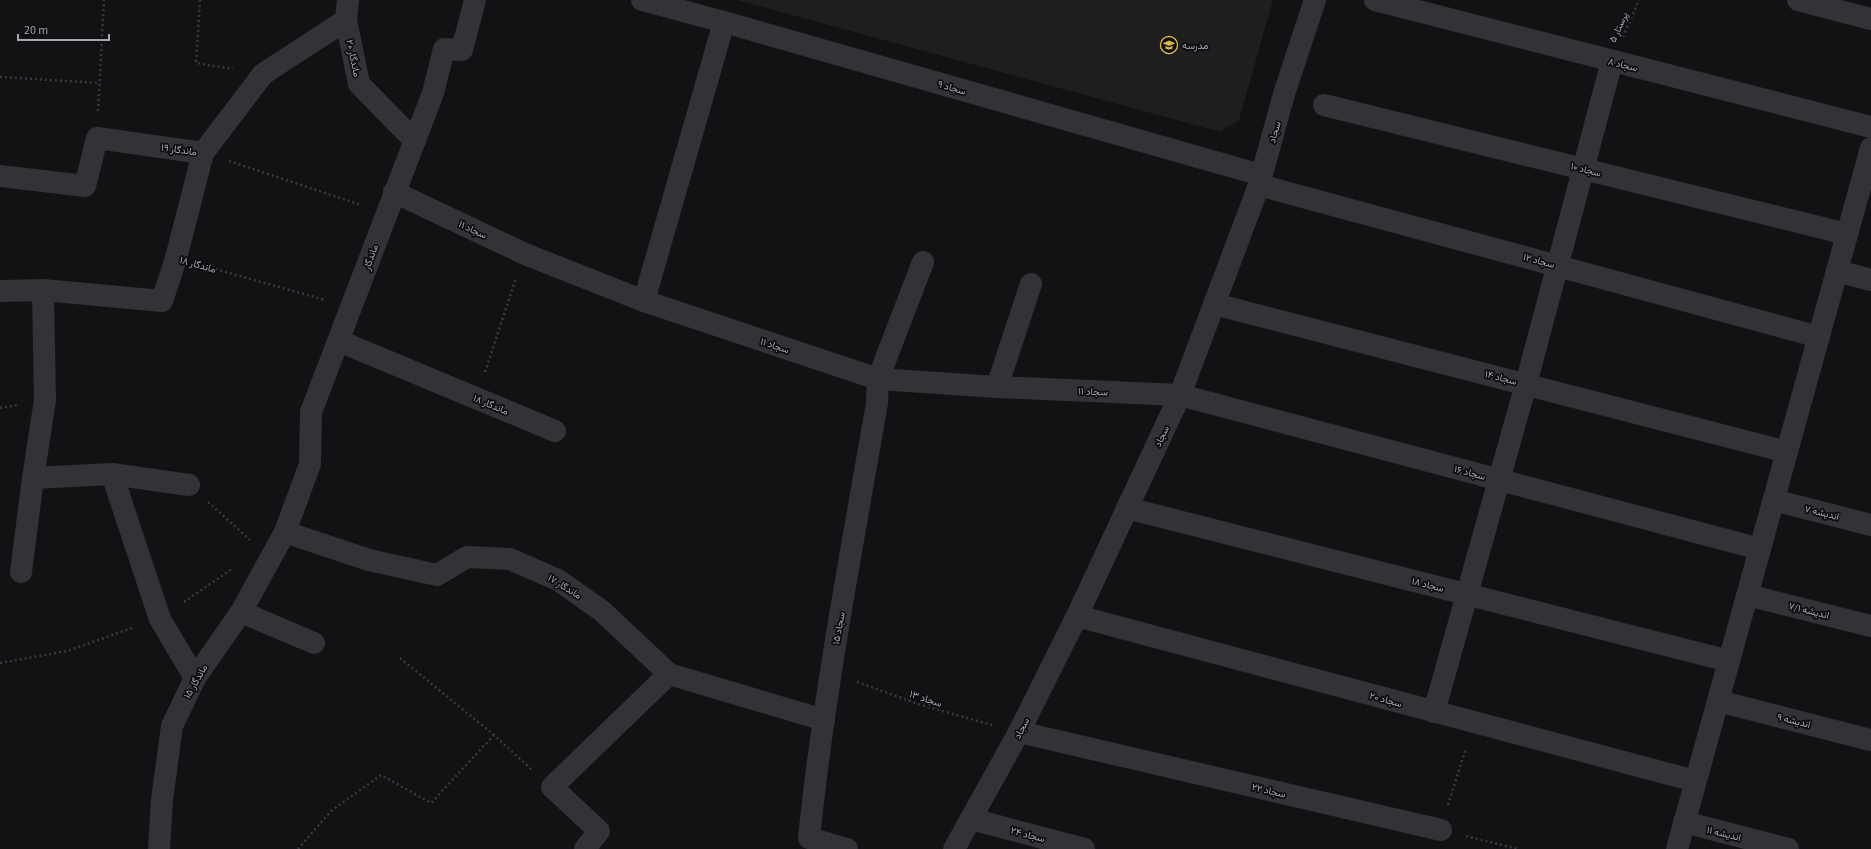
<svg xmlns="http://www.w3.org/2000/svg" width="1871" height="849" font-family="'Source Sans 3',Vazirmatn,sans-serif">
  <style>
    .built { fill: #1e1d1f }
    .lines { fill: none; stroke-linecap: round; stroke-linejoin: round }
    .path { stroke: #393a3e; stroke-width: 2.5; stroke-dasharray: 2 3; stroke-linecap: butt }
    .minor { stroke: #333337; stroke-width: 22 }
    .labels { text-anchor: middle; stroke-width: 3.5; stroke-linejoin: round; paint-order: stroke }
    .street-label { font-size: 10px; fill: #a4a7b2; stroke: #0d0c0e }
    .poi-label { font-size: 10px; fill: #a4a7b2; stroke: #0d0c0e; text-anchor: start }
  </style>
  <rect width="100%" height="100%" fill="#121113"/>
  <path class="built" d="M737,0H1273L1239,120L1220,132Z"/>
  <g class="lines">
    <g class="path">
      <path d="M200,0L196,63L233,69"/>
      <path d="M1623,37L1639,0"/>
      <path d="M0,77L99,83"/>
      <path d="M98,111L104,0"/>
      <path d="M229,161L361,205"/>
      <path d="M201,265L325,300"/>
      <path d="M485,372L516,278"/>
      <path d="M0,408L17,405"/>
      <path d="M208,502L250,540"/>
      <path d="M184,602L232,569"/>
      <path d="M400,658L494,735L532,770"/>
      <path d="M0,663L67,651L135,627"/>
      <path d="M857,682L921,705L992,725"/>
      <path d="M1448,805L1466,748"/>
      <path d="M1466,836L1518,849"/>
      <path d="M298,849L331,811L381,775L431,803L494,735"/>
    </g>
    <g class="minor">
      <path d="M348,0L346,20L359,84L415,141"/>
      <path d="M642,0L724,22L1261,175"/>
      <path d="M1375,0L1871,127"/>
      <path d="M1798,0L1871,19"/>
      <path d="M1324,105L1847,234"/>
      <path d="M0,176L85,186L97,138L203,153"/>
      <path d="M1259,185L1819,337"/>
      <path d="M394,192L525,254L644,301L878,379L997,387L1180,395L1760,549"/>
      <path d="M1837,271L1871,280"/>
      <path d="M0,291L43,290L162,301L176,258L203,153L263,74L346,20"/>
      <path d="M644,301L724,22"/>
      <path d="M1214,304L1787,452"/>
      <path d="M339,341L555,431"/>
      <path d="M997,387L1031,284"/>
      <path d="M112,474L160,619L195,678"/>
      <path d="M33,478L45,400L43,290"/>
      <path d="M1774,500L1871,525"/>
      <path d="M1127,508L1729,661"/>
      <path d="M285,532L369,560L437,575L467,557L510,559L558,580L602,611L669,674L824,720"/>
      <path d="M21,572L33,478L112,474L189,485"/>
      <path d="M1747,595L1871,626"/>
      <path d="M241,612L314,643"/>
      <path d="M1077,616L1695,781"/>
      <path d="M1718,701L1871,740"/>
      <path d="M1434,712L1526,384L1612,61"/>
      <path d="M1019,732L1441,830"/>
      <path d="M971,819L1084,849"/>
      <path d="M1684,822L1788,849"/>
      <path d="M159,849L162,800L172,726L195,678L241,612L285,532L310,464L311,412L433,93L444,49L462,50L475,0"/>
      <path d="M585,849L599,831L552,787L669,674"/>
      <path d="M847,849L809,838C824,692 852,548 877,403L878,379L923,262"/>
      <path d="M954,849L1019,732L1077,616L1180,395L1259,185L1284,94L1315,0"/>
      <path d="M1677,849L1871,148"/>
    </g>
  </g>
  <defs>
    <g id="school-ring" transform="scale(0.9)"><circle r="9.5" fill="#0d0c0e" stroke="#deb93e" stroke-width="1.5"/><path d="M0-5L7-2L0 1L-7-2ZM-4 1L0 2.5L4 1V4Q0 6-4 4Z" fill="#deb93e"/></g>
  </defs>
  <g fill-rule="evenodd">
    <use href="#school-ring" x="1169" y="45"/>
  </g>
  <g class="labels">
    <g class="street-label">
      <text transform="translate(1618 27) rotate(-66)" y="4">پرستار ۵</text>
      <text transform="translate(354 58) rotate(78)" y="4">ماندگار ۲۰</text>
      <text transform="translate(1623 64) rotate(14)" y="4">سجاد ۸</text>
      <text transform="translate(952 87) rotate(16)" y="4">سجاد ۹</text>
      <text transform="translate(1274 132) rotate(-74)" y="4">سجاد</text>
      <text transform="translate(179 149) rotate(8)" y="4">ماندگار ۱۹</text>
      <text transform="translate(1586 169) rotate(14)" y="4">سجاد ۱۰</text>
      <text transform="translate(473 229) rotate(25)" y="4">سجاد ۱۱</text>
      <text transform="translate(370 257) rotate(-70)" y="4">ماندگار</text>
      <text transform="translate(1539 260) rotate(15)" y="4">سجاد ۱۲</text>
      <text transform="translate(198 264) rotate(16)" y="4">ماندگار ۱۸</text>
      <text transform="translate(775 345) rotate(18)" y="4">سجاد ۱۱</text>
      <text transform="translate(1501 377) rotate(14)" y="4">سجاد ۱۴</text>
      <text transform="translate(1093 391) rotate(2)" y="4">سجاد ۱۱</text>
      <text transform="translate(491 404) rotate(23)" y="4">ماندگار ۱۸</text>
      <text transform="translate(1161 436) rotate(-65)" y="4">سجاد</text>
      <text transform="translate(1470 472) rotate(15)" y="4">سجاد ۱۶</text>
      <text transform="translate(1822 512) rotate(14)" y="4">اندیشه ۷</text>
      <text transform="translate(1428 584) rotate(14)" y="4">سجاد ۱۸</text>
      <text transform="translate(565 586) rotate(32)" y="4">ماندگار ۱۷</text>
      <text transform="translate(1809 610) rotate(14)" y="4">اندیشه ۷/۱</text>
      <text transform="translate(838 628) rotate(-80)" y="4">سجاد ۱۵</text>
      <text transform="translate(195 681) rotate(-60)" y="4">ماندگار ۱۵</text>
      <text transform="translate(926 698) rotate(18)" y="4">سجاد ۱۳</text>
      <text transform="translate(1386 699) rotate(15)" y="4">سجاد ۲۰</text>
      <text transform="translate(1794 720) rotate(14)" y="4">اندیشه ۹</text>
      <text transform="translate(1021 728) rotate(-63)" y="4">سجاد</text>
      <text transform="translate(1269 790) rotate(13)" y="4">سجاد ۲۲</text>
      <text transform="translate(1724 833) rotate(14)" y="4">اندیشه ۱۱</text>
      <text transform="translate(1028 834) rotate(15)" y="4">سجاد ۲۴</text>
    </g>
    <g class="poi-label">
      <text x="1182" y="49">مدرسه</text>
    </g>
  </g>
  <path d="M18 34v6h91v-6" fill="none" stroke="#a4a7b2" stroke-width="2"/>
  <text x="24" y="34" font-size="12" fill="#a4a7b2" stroke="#0d0c0e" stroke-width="3" paint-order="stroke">20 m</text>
</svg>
